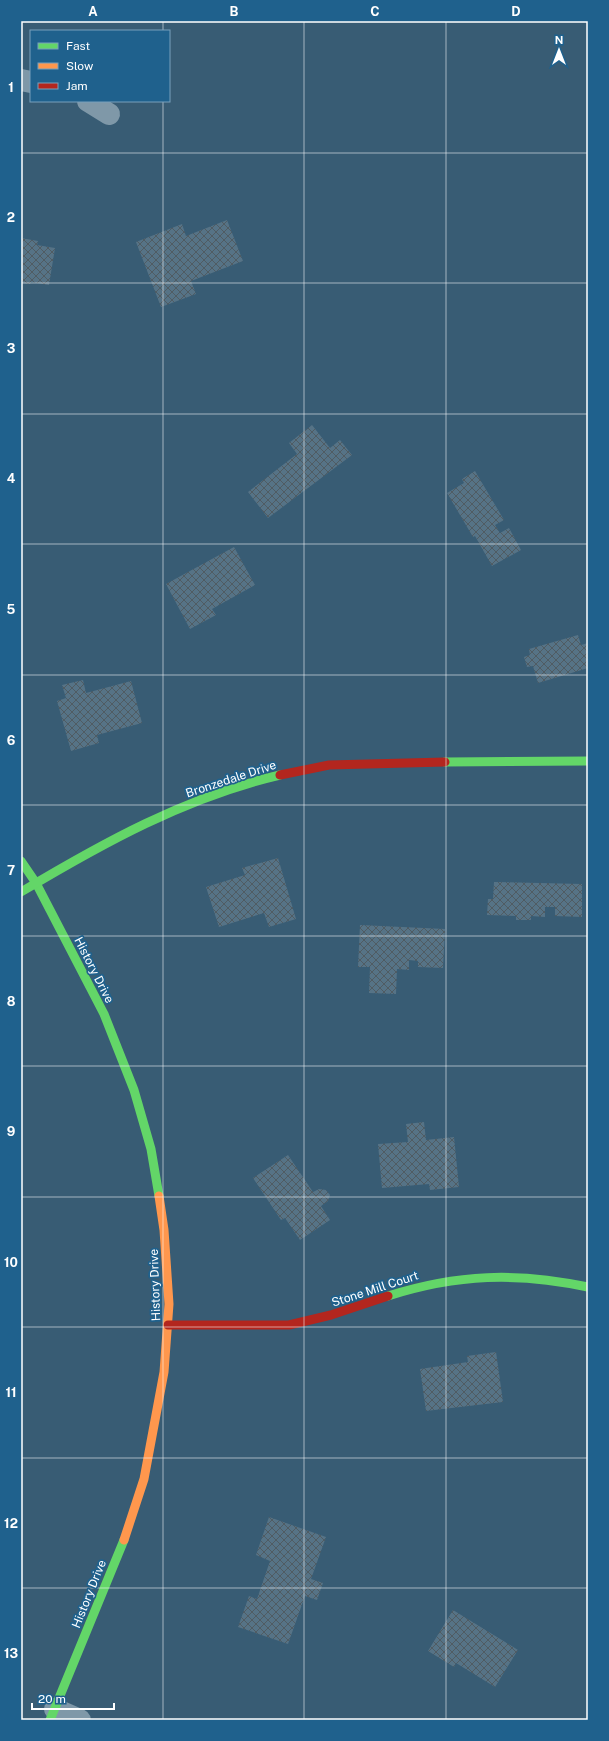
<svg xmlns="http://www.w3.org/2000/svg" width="609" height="1741" font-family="'Public Sans',sans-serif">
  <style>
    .building { fill: url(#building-cross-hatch) }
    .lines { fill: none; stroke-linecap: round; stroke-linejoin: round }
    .street { stroke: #7f98a8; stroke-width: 22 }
    .fast { stroke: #63d668; stroke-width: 9 }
    .slow { stroke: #ff974d; stroke-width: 9 }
    .jam { stroke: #b3261e; stroke-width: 9 }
    .grid { fill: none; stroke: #fff; stroke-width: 1; stroke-opacity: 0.55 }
    .labels { text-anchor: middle; stroke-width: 3.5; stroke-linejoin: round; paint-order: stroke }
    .street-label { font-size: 12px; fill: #fff; stroke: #1f618d }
    .neatline { fill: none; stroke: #fff; stroke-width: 1.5 }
    .grid-label { font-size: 13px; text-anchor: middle; font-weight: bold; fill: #fff }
  </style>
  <defs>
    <pattern id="building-cross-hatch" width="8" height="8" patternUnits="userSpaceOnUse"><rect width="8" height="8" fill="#567386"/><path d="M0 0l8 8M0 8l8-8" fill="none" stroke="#505c63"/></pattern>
  </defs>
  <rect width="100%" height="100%" fill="#385c74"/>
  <g class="building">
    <path d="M227,220L243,261L191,281L196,294L161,307L136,242L182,224L186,236Z"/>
    <path d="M21,238L38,241L37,245L55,248L49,285L31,282L30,284L21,283Z"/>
    <path d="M312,425L330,448L340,440L352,455L268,518L248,492L297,454L289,443Z"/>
    <path d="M475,471L504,520L495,525L500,533L509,528L521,550L492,566L475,536L473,537L447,493L464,483L462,479Z"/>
    <path d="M234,547L255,585L212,609L216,615L190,629L166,584Z"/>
    <path d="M578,635L581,645L588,643V668L538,683L533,666L527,667L524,657L530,655L529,649Z"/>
    <path d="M83,680L86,693L131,681L142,723L97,735L99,743L71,751L57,701L66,698L62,685Z"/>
    <path d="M278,858L296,919L269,927L264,913L219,927L206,887L245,875L242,868Z"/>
    <path d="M494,882L582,884V917L555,916V907H545V917L531,916V920H516V916L487,915L488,899H493Z"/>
    <path d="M360,925L445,929L443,968L418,967V961L409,960V970L397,969L396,994L369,993L370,967H358Z"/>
    <path d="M424,1122L426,1140L454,1137L459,1187L430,1190L429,1184L382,1188L378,1144L408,1142L406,1124Z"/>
    <path d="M288,1155L313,1192L319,1189L326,1190L330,1195L328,1201L321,1206L330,1220L300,1240L285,1218L281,1220L253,1178Z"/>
    <path d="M496,1352L503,1402L426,1411L420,1369L468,1362L467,1356Z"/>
    <path d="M269,1517L326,1537L311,1579L323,1583L317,1600L305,1596L288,1644L238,1627L249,1596L257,1599L270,1561L256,1555Z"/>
    <path d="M453,1610L518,1650L495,1687L456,1663L454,1667L428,1651Z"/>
  </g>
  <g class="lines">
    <g class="street">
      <path d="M21,80L31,82"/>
      <path d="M88,101L109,114"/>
      <path d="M55,1709L80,1720"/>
    </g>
    <g class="fast">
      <path d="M445,762L588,761"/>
      <path d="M21,861L36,883L104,1014L134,1090L151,1149L159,1196"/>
      <path d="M21,892C103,843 186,797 280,775"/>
      <path d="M388,1296C457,1274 517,1272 588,1287"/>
      <path d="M50,1720L124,1540"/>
    </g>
    <path class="slow" d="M124,1540L144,1479L164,1372L169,1304L164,1230L159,1196"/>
    <g class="jam">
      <path d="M280,775L329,765L445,762"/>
      <path d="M168,1325H289L331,1315L388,1296"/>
    </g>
  </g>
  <path class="grid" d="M163,21V31M304,21V1720M446,21V1720M163,101V1720M21,153H588M21,283H588M21,414H588M21,544H588M21,675H588M21,805H588M21,936H588M21,1066H588M21,1197H588M21,1327H588M21,1458H588M21,1588H588"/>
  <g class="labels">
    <g class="street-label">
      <text transform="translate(231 779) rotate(-18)" y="4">Bronzedale Drive</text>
      <text transform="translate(94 970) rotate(63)" y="4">History Drive</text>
      <text transform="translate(155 1285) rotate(-92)" y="4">History Drive</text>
      <text transform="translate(375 1289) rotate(-18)" y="4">Stone Mill Court</text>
      <text transform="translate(89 1594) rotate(-68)" y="4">History Drive</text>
    </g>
  </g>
  <rect width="609" height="1741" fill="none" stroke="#1f618d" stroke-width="44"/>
  <rect x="30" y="30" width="140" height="72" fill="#1f618d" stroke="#79a0bb"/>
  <rect x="38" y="43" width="20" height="6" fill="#63d668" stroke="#79a0bb"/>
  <text x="66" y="50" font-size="12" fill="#ffffff">Fast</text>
  <rect x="38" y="63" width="20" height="6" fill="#ff974d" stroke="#79a0bb"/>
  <text x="66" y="70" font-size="12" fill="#ffffff">Slow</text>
  <rect x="38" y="83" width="20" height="6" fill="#b3261e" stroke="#79a0bb"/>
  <text x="66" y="90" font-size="12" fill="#ffffff">Jam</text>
  <g transform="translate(559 50)" stroke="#1f618d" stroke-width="3" paint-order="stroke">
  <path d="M0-3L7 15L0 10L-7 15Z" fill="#ffffff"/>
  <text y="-6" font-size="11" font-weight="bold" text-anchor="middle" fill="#ffffff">N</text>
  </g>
  <path d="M32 1703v6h82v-6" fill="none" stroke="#ffffff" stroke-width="2"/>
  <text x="38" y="1703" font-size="12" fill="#ffffff" stroke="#1f618d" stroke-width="3" paint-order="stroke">20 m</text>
  <rect x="22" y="22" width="565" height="1697" class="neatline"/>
  <g class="grid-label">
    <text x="93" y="16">A</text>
    <text x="234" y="16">B</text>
    <text x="375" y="16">C</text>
    <text x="516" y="16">D</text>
    <text x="11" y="92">1</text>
    <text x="11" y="222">2</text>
    <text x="11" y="353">3</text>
    <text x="11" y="483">4</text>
    <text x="11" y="614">5</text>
    <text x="11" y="745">6</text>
    <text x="11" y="875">7</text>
    <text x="11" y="1006">8</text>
    <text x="11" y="1136">9</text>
    <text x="11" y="1267">10</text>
    <text x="11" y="1397">11</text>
    <text x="11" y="1528">12</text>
    <text x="11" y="1658">13</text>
  </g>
</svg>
